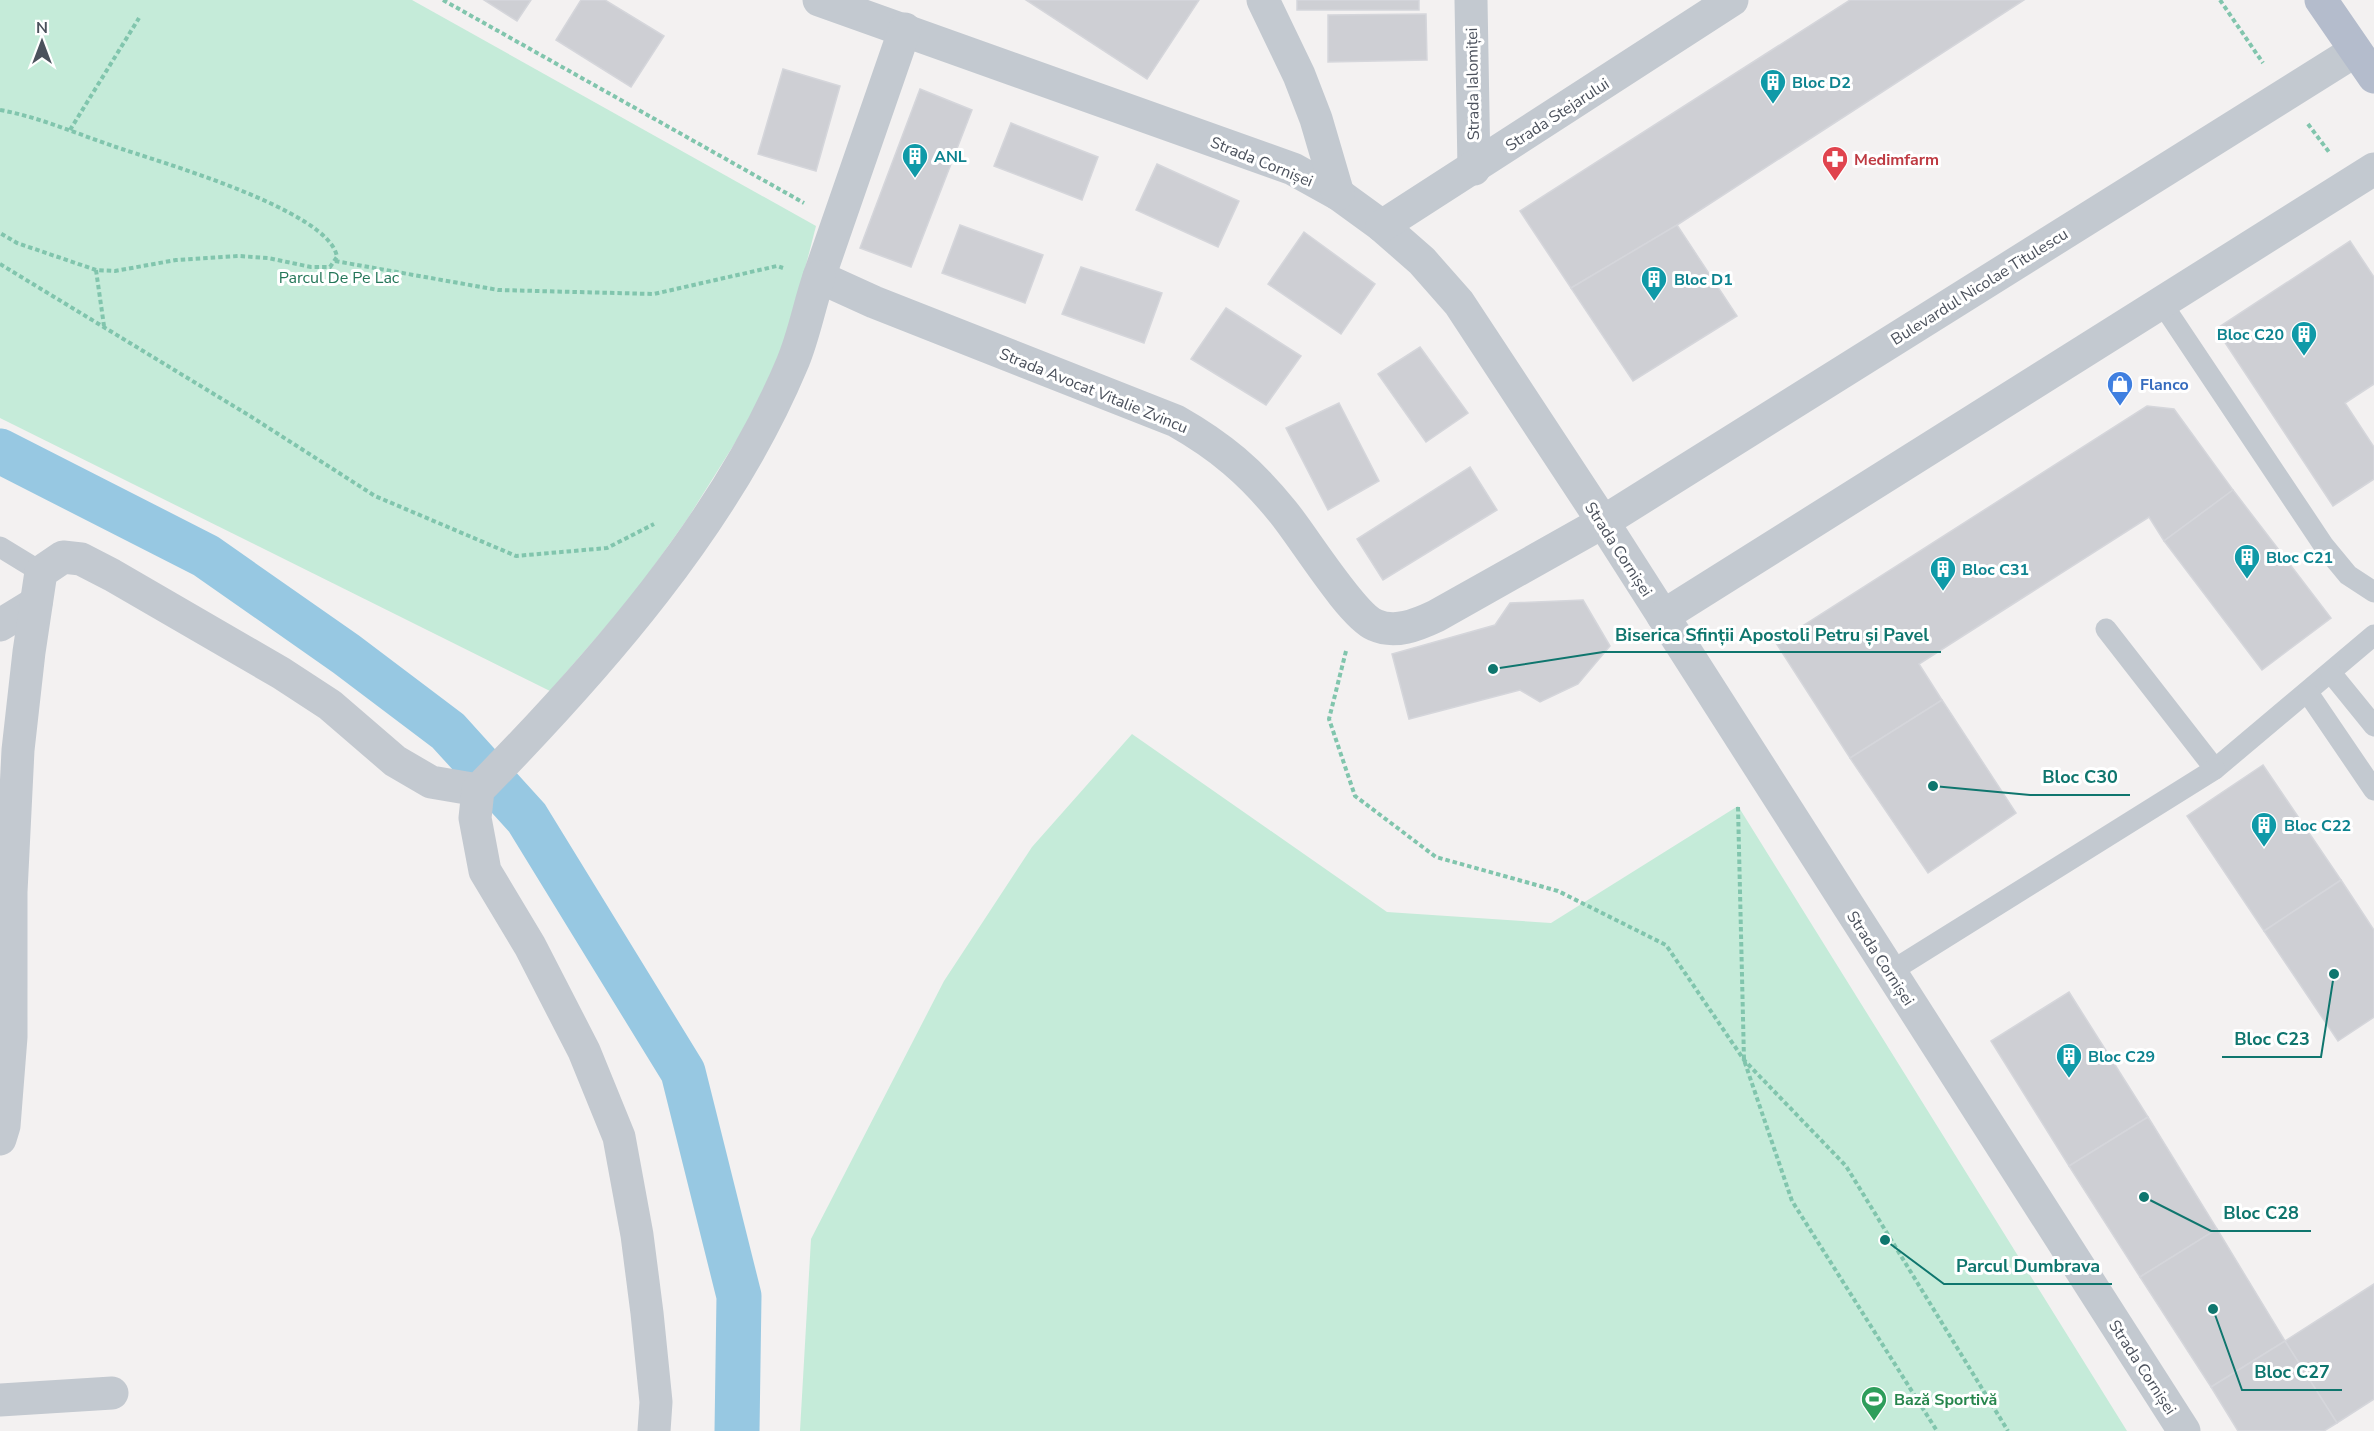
<svg xmlns="http://www.w3.org/2000/svg" width="2374" height="1431" font-family="'Nunito Sans',sans-serif">
  <style>
    .green { fill: #c5ebd9 }
    .lines { fill: none; stroke-linecap: round; stroke-linejoin: round }
    .canal { stroke: #97c8e2; stroke-width: 45 }
    .building { fill: #cecfd4; stroke: #d5d6db; stroke-width: 1.5 }
    .path { stroke: #81c5ad; stroke-width: 4; stroke-dasharray: 4.5 3; stroke-linecap: butt }
    .service { stroke: #c3c9d0; stroke-width: 21 }
    .minor { stroke: #c3c9d0; stroke-width: 33 }
    .primary { stroke: #b4bccc; stroke-width: 33 }
    .labels { text-anchor: middle; stroke-width: 6; stroke-linejoin: round; paint-order: stroke }
    .culture-label { font-size: 16px; font-weight: bold; fill: #0d838f; stroke: #fff; text-anchor: start }
    .street-label { font-size: 16px; fill: #4b515c; stroke: #fff }
    .health-label { font-size: 16px; font-weight: bold; fill: #be3a42; stroke: #fff; text-anchor: start }
    .park-label { font-size: 16px; fill: #237658; stroke: #fff }
    .shop-label { font-size: 16px; font-weight: bold; fill: #366cbe; stroke: #fff; text-anchor: start }
    .leisure-label { font-size: 16px; font-weight: bold; fill: #27864d; stroke: #fff; text-anchor: start }
    .leader { fill: none; stroke: #0f766e; stroke-width: 2 }
    .callout-dot { fill: #0f766e; stroke: #fff; stroke-width: 2 }
    .callout-label { font-size: 18px; text-anchor: middle; font-weight: bold; fill: #0f766e; stroke: #fff; stroke-width: 6; stroke-linejoin: round; paint-order: stroke }
  </style>
  <rect width="100%" height="100%" fill="#f3f1f1"/>
  <g class="green">
    <path d="M0,0H412L816,226L782,358L740,435L688,518L634,594L550,691L0,418Z"/>
    <path d="M1132,734L1387,912L1551,923L1738,806L2127,1431H800L811,1239L944,981L1032,847Z"/>
  </g>
  <g class="lines">
    <path class="canal" d="M0,451L206,556L346,654L448,731L527,818L683,1072L739,1296L737,1431"/>
  </g>
  <g class="building">
    <path d="M484,0H531L517,21Z"/>
    <path d="M581,0H605L664,36L631,87L556,40Z"/>
    <path d="M1026,0H1199L1147,79Z"/>
    <rect x="1297" y="0" width="122" height="10"/>
    <path d="M1850,0H2024L1677,225L1571,288L1520,211Z"/>
    <path d="M1426,14L1427,60L1328,62V15Z"/>
    <path d="M783,69L840,86L816,171L758,154Z"/>
    <path d="M920,89L972,110L911,267L860,248Z"/>
    <path d="M1011,123L1098,157L1082,200L994,166Z"/>
    <path d="M1157,164L1239,201L1218,247L1136,210Z"/>
    <path d="M960,225L1043,255L1025,303L942,273Z"/>
    <path d="M1677,225L1737,316L1633,381L1571,288Z"/>
    <path d="M1304,232L1375,284L1341,334L1268,284Z"/>
    <path d="M2350,241L2374,277V384L2345,403L2374,447V479L2333,506L2216,329Z"/>
    <path d="M1081,267L1162,293L1144,343L1062,314Z"/>
    <path d="M1226,308L1301,356L1266,405L1191,359Z"/>
    <path d="M1420,347L1468,413L1426,442L1378,374Z"/>
    <path d="M1339,403L1379,481L1328,510L1286,428Z"/>
    <path d="M2147,406L2174,409L2233,490L2164,541L2149,517L1919,664L1942,700L1850,758L1776,643Z"/>
    <path d="M1470,467L1497,510L1383,580L1357,539Z"/>
    <path d="M2233,490L2331,618L2262,670L2164,541Z"/>
    <path d="M1583,600L1610,646L1578,684L1540,702L1520,690L1409,719L1392,654L1495,625L1510,603Z"/>
    <path d="M1942,700L2016,813L1928,873L1850,758Z"/>
    <path d="M2263,765L2341,880L2264,931L2187,816Z"/>
    <path d="M2341,880L2374,930V1017L2338,1041L2264,931Z"/>
    <path d="M2069,992L2148,1117L2069,1166L1991,1041Z"/>
    <path d="M2148,1117L2217,1229L2140,1277L2069,1166Z"/>
    <path d="M2217,1229L2285,1341L2211,1387L2140,1277Z"/>
    <path d="M2374,1284V1399L2337,1423L2285,1341Z"/>
    <path d="M2285,1341L2337,1423L2324,1431H2238L2211,1387Z"/>
  </g>
  <g class="lines">
    <g class="path">
      <path d="M443,0L804,203"/>
      <path d="M2220,0L2263,63"/>
      <path d="M0,110C39,117 75,133 113,146C156,161 330,210 337,257L330,267H311L268,258L239,256L176,260L115,271L96,270L17,243L0,233"/>
      <path d="M2308,124L2329,152"/>
      <path d="M70,130L139,18"/>
      <path d="M335,261L498,290L654,294L777,266L783,268"/>
      <path d="M0,264L250,416L375,496L516,556L607,548L654,524"/>
      <path d="M96,270L104,326"/>
      <path d="M1346,651L1329,719L1355,796L1436,857L1558,891L1666,945L1744,1060L1846,1166L2008,1431"/>
      <path d="M1738,807L1744,1060L1792,1201L1937,1431"/>
    </g>
    <g class="service">
      <path d="M2161,302L2324,546L2348,575L2374,592"/>
      <path d="M0,547L41,572"/>
      <path d="M2106,629L2215,769L2374,635"/>
      <path d="M2331,673L2374,726"/>
      <path d="M2308,693L2374,790"/>
      <path d="M1890,972L2215,769"/>
    </g>
    <g class="minor">
      <path d="M819,0L1293,169L1338,194L1382,226L1422,261L1459,303L1603,522L2184,1431"/>
      <path d="M1263,0L1299,75L1316,119L1338,194"/>
      <path d="M1471,0L1474,169"/>
      <path d="M905,29L819,277L874,302L1176,421C1220,446 1251,472 1283,512C1303,536 1351,615 1375,625C1395,634 1417,625 1436,616L1603,522L2355,51"/>
      <path d="M1382,226L1732,0"/>
      <path d="M1663,616L2374,169"/>
      <path d="M0,625L36,603"/>
      <path d="M0,1139L4,1126L11,1037V892L18,750L29,652L41,572L63,557L81,559L112,575L281,673L330,705L395,761L431,782L478,790"/>
      <path d="M0,1400L112,1393"/>
      <path d="M654,1431L656,1402L647,1313L637,1235L619,1137L584,1051L530,946L485,871L475,818L478,790C598,668 725,524 792,364C804,336 809,306 819,277"/>
    </g>
    <path class="primary" d="M2321,0L2374,77"/>
  </g>
  <defs>
    <g id="building-pin" transform="scale(1.35)"><path d="M0 17L-7.5 6A9.5 9.5 0 1 1 7.5 6Z" fill="#0f9aa8" stroke="#fff"/><path d="M-4-6H4V6H1V3H-1V6H-4ZM-2.5-4.3h1.7v1.8h-1.7ZM.8-4.3h1.7v1.8H.8ZM-2.5-1h1.7V.8h-1.7ZM.8-1h1.7V.8H.8Z" fill="#fff"/></g>
    <g id="pharmacy-pin" transform="scale(1.35)"><path d="M0 17L-7.5 6A9.5 9.5 0 1 1 7.5 6Z" fill="#e0444e" stroke="#fff"/><path d="M-2-6h4v4h4v4h-4v4h-4v-4h-4v-4h4Z" fill="#fff"/></g>
    <g id="shop-pin" transform="scale(1.35)"><path d="M0 17L-7.5 6A9.5 9.5 0 1 1 7.5 6Z" fill="#3f7fe0" stroke="#fff"/><path d="M-5-2.5h2.3a2.7 3.5 0 0 1 5.4 0H5L5.5 6h-11ZM-1.5-2.5h3a1.5 2.3 0 0 0-3 0Z" fill="#fff"/></g>
    <g id="stadium-pin" transform="scale(1.35)"><path d="M0 17L-7.5 6A9.5 9.5 0 1 1 7.5 6Z" fill="#2e9e5b" stroke="#fff"/><path d="M0-5a6.5 5 0 1 0 0 10a6.5 5 0 1 0 0-10ZM-3.5-1.8h7v3.6h-7Z" fill="#fff"/></g>
  </defs>
  <g fill-rule="evenodd">
    <use href="#building-pin" x="1773" y="82"/>
    <use href="#building-pin" x="915" y="156"/>
    <use href="#pharmacy-pin" x="1835" y="159"/>
    <use href="#building-pin" x="1654" y="279"/>
    <use href="#building-pin" x="2304" y="334"/>
    <use href="#shop-pin" x="2120" y="384"/>
    <use href="#building-pin" x="2247" y="557"/>
    <use href="#building-pin" x="1943" y="569"/>
    <use href="#building-pin" x="2264" y="825"/>
    <use href="#building-pin" x="2069" y="1056"/>
    <use href="#stadium-pin" x="1874" y="1399"/>
  </g>
  <g class="labels">
    <g class="culture-label">
      <text x="1792" y="88">Bloc D2</text>
      <text x="934" y="162">ANL</text>
      <text x="1674" y="285">Bloc D1</text>
      <text x="2284" y="340" text-anchor="end">Bloc C20</text>
      <text x="2266" y="563">Bloc C21</text>
      <text x="1962" y="575">Bloc C31</text>
      <text x="2284" y="831">Bloc C22</text>
      <text x="2088" y="1062">Bloc C29</text>
    </g>
    <g class="street-label">
      <text transform="translate(1472 84) rotate(-91)" y="6">Strada Ialomiței</text>
      <text transform="translate(1557 114) rotate(-33)" y="6">Strada Stejarului</text>
      <text transform="translate(1262 161) rotate(22)" y="6">Strada Cornișei</text>
      <text transform="translate(1979 286) rotate(-32)" y="6">Bulevardul Nicolae Titulescu</text>
      <text transform="translate(1094 390) rotate(22)" y="6">Strada Avocat Vitalie Zvincu</text>
      <text transform="translate(1619 549) rotate(57)" y="6">Strada Cornișei</text>
      <text transform="translate(1881 958) rotate(57)" y="6">Strada Cornișei</text>
      <text transform="translate(2143 1367) rotate(57)" y="6">Strada Cornișei</text>
    </g>
    <g class="health-label">
      <text x="1854" y="165">Medimfarm</text>
    </g>
    <g class="park-label">
      <text x="339" y="283">Parcul De Pe Lac</text>
    </g>
    <g class="shop-label">
      <text x="2140" y="390">Flanco</text>
    </g>
    <g class="leisure-label">
      <text x="1894" y="1405">Bază Sportivă</text>
    </g>
  </g>
  <path class="leader" d="M1493 669L1603 652H1941M1933 786L2030 795H2130M2334 974L2321 1057H2222M2144 1197L2211 1231H2311M1885 1240L1944 1284H2112M2213 1309L2242 1390H2342"/>
  <g class="callout-dot">
    <circle cx="1493" cy="669" r="6"/>
    <circle cx="1933" cy="786" r="6"/>
    <circle cx="2334" cy="974" r="6"/>
    <circle cx="2144" cy="1197" r="6"/>
    <circle cx="1885" cy="1240" r="6"/>
    <circle cx="2213" cy="1309" r="6"/>
  </g>
  <g class="callout-label">
    <text x="1772" y="641">Biserica Sfinții Apostoli Petru și Pavel</text>
    <text x="2080" y="783">Bloc C30</text>
    <text x="2272" y="1045">Bloc C23</text>
    <text x="2261" y="1219">Bloc C28</text>
    <text x="2028" y="1272">Parcul Dumbrava</text>
    <text x="2292" y="1378">Bloc C27</text>
  </g>
  <g transform="translate(42 42)" stroke="#ffffff" stroke-width="4.5" paint-order="stroke">
  <path d="M0-4.5L10 22L0 15L-10 22Z" fill="#4b515c"/>
  <text y="-9" font-size="16" font-weight="bold" text-anchor="middle" fill="#4b515c">N</text>
  </g>
</svg>
